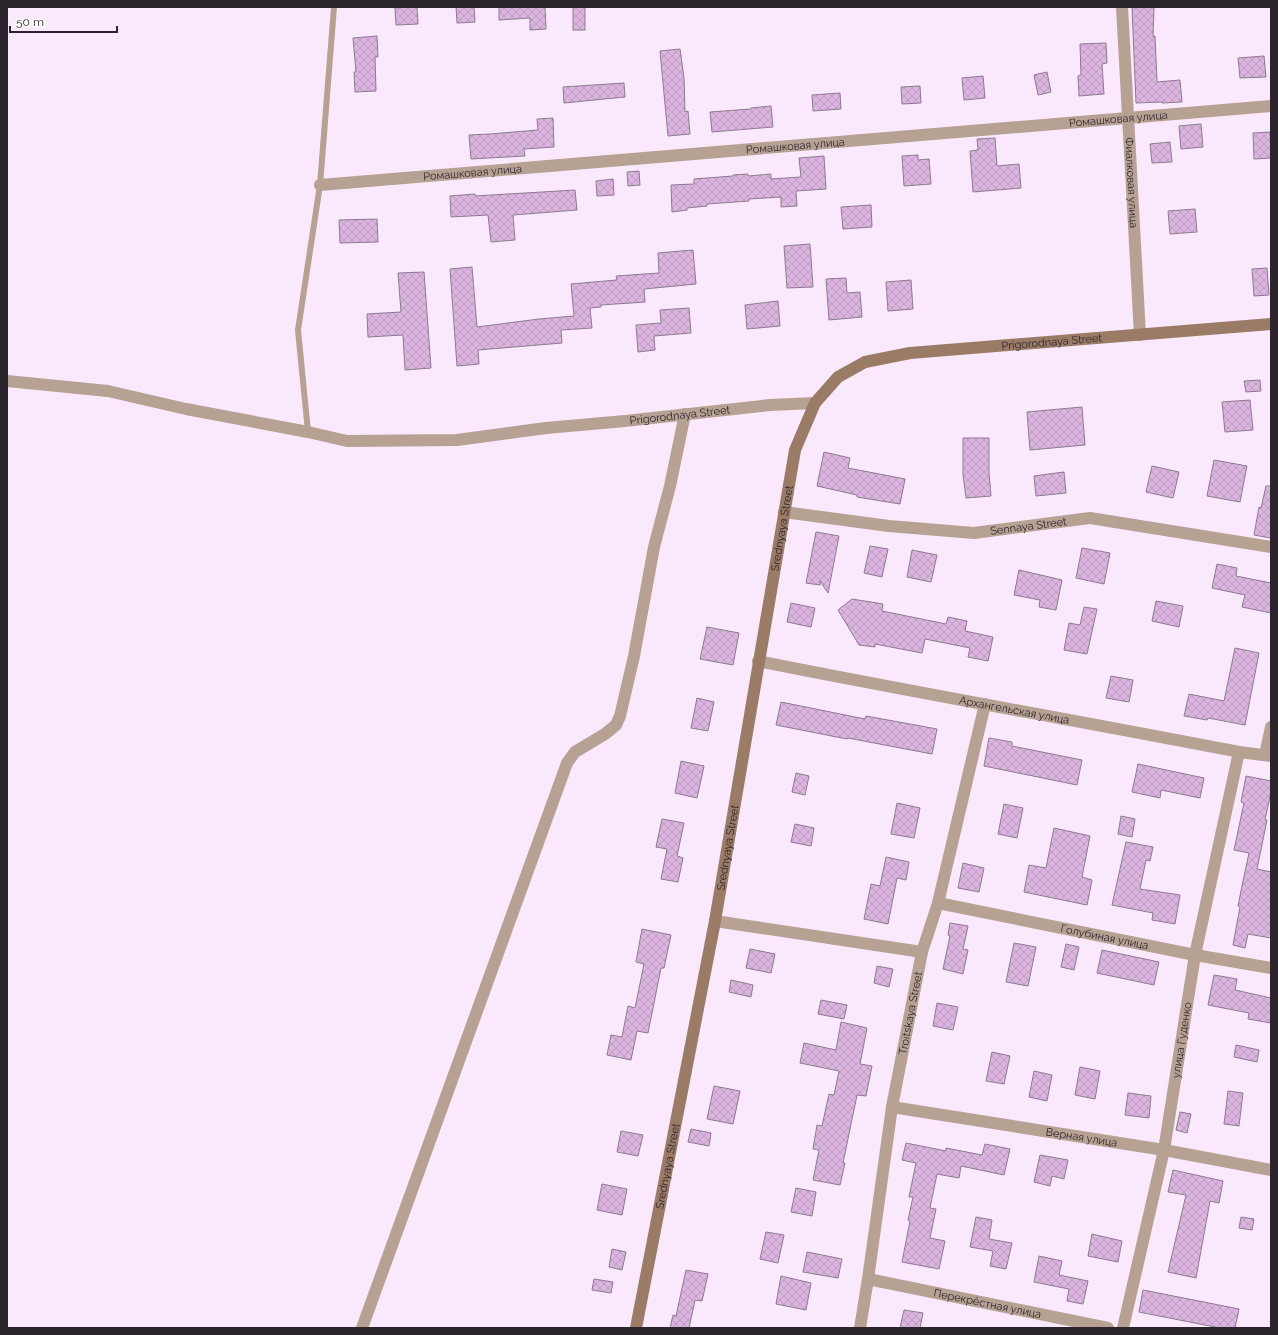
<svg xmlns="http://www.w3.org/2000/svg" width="1278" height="1335" font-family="Raleway,sans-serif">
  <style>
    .building { fill: url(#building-cross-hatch); stroke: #8c7a8f }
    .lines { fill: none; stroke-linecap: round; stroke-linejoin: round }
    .lane { stroke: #b7a193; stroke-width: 6 }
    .street { stroke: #b7a193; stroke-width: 12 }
    .secondary { stroke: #9a7b66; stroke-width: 12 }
    .labels { text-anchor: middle; stroke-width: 4; stroke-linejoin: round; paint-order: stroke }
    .street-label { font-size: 11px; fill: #2c242d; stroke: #fff }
  </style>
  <defs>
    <pattern id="building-cross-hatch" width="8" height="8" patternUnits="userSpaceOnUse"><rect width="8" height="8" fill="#dbb5e0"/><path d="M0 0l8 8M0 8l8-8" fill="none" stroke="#bc9cc0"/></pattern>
  </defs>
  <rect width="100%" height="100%" fill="#fae9fc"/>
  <g class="building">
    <path d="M410,7H417L418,24L396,25L395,8Z"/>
    <path d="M456,7H474L475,22L457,23Z"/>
    <path d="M499,7H545L546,29L530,30V18L499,20Z"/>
    <rect x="573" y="7" width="12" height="23"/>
    <path d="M1132,7H1154L1153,37L1155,36L1157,82L1180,80L1182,102L1162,103V102L1136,103Z"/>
    <path d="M377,36L378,57H375L376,91L355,92L354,72H356L353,38Z"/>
    <path d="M1106,43L1107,63L1102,64L1104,94L1079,96L1078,76L1081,75L1080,44Z"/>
    <path d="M680,49L684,78L685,112L688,111L690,134L668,136L660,51Z"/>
    <path d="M1264,56L1266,77L1240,78L1238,58Z"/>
    <path d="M1047,72L1051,92L1038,95L1034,75Z"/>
    <path d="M983,76L985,98L964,100L962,78Z"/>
    <path d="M624,83L625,97L564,103L563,87Z"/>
    <path d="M920,86L921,103L902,104L901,87Z"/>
    <path d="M840,93L841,109L813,111L812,95Z"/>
    <path d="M771,106L773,127L712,132L710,112L751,109V108Z"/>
    <path d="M553,118L554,147L524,149L525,156L471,159L469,135L490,134L538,130L537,119Z"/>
    <path d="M1201,124L1203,147L1181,149L1179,126Z"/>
    <path d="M1270,132L1271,158L1254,159L1253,133Z"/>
    <path d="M995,138L997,166L1019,164L1021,188L973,192L970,151L978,150L977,139Z"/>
    <path d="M1170,142L1172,162L1152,163L1150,144Z"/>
    <path d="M918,155V160L929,159L931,184L904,186L902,156Z"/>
    <path d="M824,156L826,189L796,191L797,206L781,207V197L749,199V201L707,204V206L687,208V210L672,212L671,185L694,184V179L733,176V175L748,174V176L771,174V179L801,177L799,158Z"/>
    <path d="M639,171L640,185L628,186L627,172Z"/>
    <path d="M613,179L614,195L597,196L596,181Z"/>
    <path d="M575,190L577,210L513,215L515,240L491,242L488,215L451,217L450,196L475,194V196Z"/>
    <path d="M871,205L872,227L843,229L841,207Z"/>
    <path d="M1195,209L1197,232L1170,234L1168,211Z"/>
    <path d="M377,219L378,242L340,243L339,220Z"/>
    <path d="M810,244L813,287L787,288L784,246Z"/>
    <path d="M693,250L696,284L644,289L645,302L601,305V307L590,308L592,328L561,330L562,343L478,350L479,364L457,366L450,269L472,267L477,327L539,319L574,316L571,284L617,280L616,276L659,273L658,253Z"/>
    <path d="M1267,268L1269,295L1254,296L1252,269Z"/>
    <path d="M424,272L431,368L405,370L403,335L368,337L367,314L401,312L398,273Z"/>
    <path d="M846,278L847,293L860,292L862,317L829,320L826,279Z"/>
    <path d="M911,280L913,309L888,311L886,282Z"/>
    <path d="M778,301L780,326L747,329L745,305Z"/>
    <path d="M689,308L691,333L654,336L655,350L638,352L636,325L661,323L660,310Z"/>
    <path d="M1260,380L1261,391L1246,392L1244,381Z"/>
    <path d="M1250,400L1253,430L1225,432L1222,402Z"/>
    <path d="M1082,407L1085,445L1030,450L1027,412Z"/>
    <path d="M963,438H989V473L991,496L966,498L963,474Z"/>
    <path d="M824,452L850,458L848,468L905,479L900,504L857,497V495L817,486Z"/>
    <path d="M1214,460L1247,466L1240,502L1207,496Z"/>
    <path d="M1152,466L1179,472L1173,498L1146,492Z"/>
    <path d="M1064,472L1066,493L1036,496L1034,476Z"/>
    <path d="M1266,486H1271V538L1254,535L1259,507L1261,508Z"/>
    <path d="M816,532L839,536L828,593L820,581V585L806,583Z"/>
    <path d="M870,546L888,549L882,577L864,573Z"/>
    <path d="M1082,548L1110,553L1104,584L1076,578Z"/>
    <path d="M912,550L937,555L931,582L907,577Z"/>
    <path d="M1217,564L1237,568L1236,576L1271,583V613L1242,607L1245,595L1212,588Z"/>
    <path d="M1019,570L1062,580L1056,610L1039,607L1040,600L1014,595Z"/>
    <path d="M852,599L883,604L882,611L946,624L948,617L967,621L965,631L993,637L988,661L968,657L970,648L925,639L922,653L875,644V647L859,645L838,610Z"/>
    <path d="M1156,601L1183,606L1179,627L1152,621Z"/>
    <path d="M791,603L815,608L811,627L787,622Z"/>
    <path d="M1084,607L1097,609L1087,654L1064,650L1069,623L1080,625Z"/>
    <path d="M707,627L739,633L733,665L700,659Z"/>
    <path d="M1235,648L1259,653L1245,725L1208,718L1207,720L1184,716L1189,694L1224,701Z"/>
    <path d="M1111,676L1133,680L1129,702L1106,698Z"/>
    <path d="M697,698L714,702L708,731L691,728Z"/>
    <path d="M781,702L865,719L866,716L937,729L932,754L848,738L847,739L776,725Z"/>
    <path d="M989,738L1012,742V746L1082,760L1077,785L984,766Z"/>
    <path d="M681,761L704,766L697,798L675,793Z"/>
    <path d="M1138,764L1204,778L1200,798L1161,790L1160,798L1132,792Z"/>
    <path d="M796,773L809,776L805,795L792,792Z"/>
    <path d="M1246,776L1271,781V792L1265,820H1267L1257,869L1271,872V938L1248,934L1245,948L1233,945L1240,907L1238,906L1242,886L1249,853L1234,850L1244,803L1241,802Z"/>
    <path d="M897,803L920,808L914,838L891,834Z"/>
    <path d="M1004,804L1023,808L1017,838L998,834Z"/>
    <path d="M1121,816L1135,819L1132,837L1118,834Z"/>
    <path d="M662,819L684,823L677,856L683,858L678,882L661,879L667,849L656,847Z"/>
    <path d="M795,824L814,828L811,846L791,842Z"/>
    <path d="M1054,828L1090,836L1082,877L1092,880L1087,905L1024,892L1029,865L1046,868Z"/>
    <path d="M1126,842L1153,847L1150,861L1146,860L1140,889L1180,895L1175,924L1152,920L1153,913L1112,905Z"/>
    <path d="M886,857L909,862L906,880L897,878L888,924L864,919L871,884L880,886Z"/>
    <path d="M963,863L984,868L979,892L958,888Z"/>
    <path d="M950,923L968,926L963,949L968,950L963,974L943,969L950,936L948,935Z"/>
    <path d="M642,929L671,935L664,968H661L648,1033L637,1031L631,1060L607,1055L611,1035L622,1037L628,1006L635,1008L644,964L636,962Z"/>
    <path d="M1014,943L1036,947L1028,986L1006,982Z"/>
    <path d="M1066,944L1079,947L1074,970L1061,967Z"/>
    <path d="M750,949L775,954L771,973L746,968Z"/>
    <path d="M1102,950L1159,962L1154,985L1097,973Z"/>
    <path d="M877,966L893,969L889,987L874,983Z"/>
    <path d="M1214,975L1237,979L1235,990L1271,998V1023L1248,1019L1249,1013L1208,1005Z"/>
    <path d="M731,980L753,985L751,997L729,992Z"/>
    <path d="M821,1000L847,1005L844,1019L818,1014Z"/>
    <path d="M937,1003L958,1007L953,1030L933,1026Z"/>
    <path d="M841,1022L867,1028L860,1064L872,1066L866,1096L857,1095L843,1163H845L840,1185L813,1180L819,1150L813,1149L817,1125L822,1126L829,1094L834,1095L839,1071L800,1063L804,1043L836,1050Z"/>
    <path d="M1236,1045L1259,1050L1257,1062L1234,1057Z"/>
    <path d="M992,1052L1010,1056L1004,1084L986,1081Z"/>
    <path d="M1080,1067L1100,1071L1095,1099L1075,1095Z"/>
    <path d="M1034,1071L1052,1075L1047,1101L1029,1097Z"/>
    <path d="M714,1086L740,1091L733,1124L707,1119Z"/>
    <path d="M1228,1091L1243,1093L1239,1126L1224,1124Z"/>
    <path d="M1128,1093L1151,1096L1149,1118L1125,1115Z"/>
    <path d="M1180,1112L1191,1114L1187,1133L1176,1130Z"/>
    <path d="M691,1129L711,1133L709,1146L688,1142Z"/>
    <path d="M621,1131L643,1135L638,1156L617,1152Z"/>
    <path d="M906,1143L946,1151V1148L982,1155L985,1144L1010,1149L1004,1175L961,1166L959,1178L937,1174L930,1208L936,1209L930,1238L945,1241L939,1269L902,1262L910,1221L908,1220L913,1197H909L916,1163L902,1160Z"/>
    <path d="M1040,1155L1068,1160L1064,1179L1052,1176L1050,1186L1034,1182Z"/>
    <path d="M1173,1170L1223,1181L1219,1203L1210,1201L1196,1278L1168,1272L1186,1195L1168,1192Z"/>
    <path d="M602,1184L627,1189L622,1215L597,1210Z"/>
    <path d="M796,1188L816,1192L812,1216L791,1212Z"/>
    <path d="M976,1217L992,1220L989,1239L1012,1243L1006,1269L990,1266L993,1251L970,1247Z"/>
    <path d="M1241,1217L1254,1219L1252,1230L1239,1228Z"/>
    <path d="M766,1232L784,1235L778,1263L760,1259Z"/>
    <path d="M1092,1234L1122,1241L1118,1262L1088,1256Z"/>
    <path d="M612,1249L626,1252L622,1270L609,1267Z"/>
    <path d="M807,1252L842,1259L838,1278L803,1272Z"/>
    <path d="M1039,1256L1062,1261L1059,1275L1088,1281L1083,1304L1067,1301L1069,1289L1034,1282Z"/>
    <path d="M686,1270L708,1274L702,1301L695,1300L689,1328H670L673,1315L676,1316Z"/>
    <path d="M781,1276L811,1283L806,1310L776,1304Z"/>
    <path d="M594,1279L613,1282L611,1293L592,1290Z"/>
    <path d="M1143,1290L1239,1309L1235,1328H1220L1139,1312Z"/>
    <path d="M904,1310L923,1313L920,1328H900Z"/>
  </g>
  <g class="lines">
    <path class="lane" d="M308,432L298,330L320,185L334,7"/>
    <g class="street">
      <path id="s1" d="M1122,7L1140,335"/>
      <path id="s2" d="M320,185L1271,106"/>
      <path id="s3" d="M7,381L108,391L186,409L308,432L347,441L457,440L546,428L625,421L770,405L815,403"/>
      <path id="s4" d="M784,512L889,526L974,533L1090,518L1271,547"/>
      <path id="s5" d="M758,661C918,693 1079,721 1239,752L1271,756"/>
      <path d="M1265,755L1271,727"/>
      <path id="s6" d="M938,903L1195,955L1271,968"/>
      <path d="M715,921L922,952"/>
      <path id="s7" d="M892,1107L1164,1150L1271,1170"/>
      <path id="s8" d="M868,1279L1108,1328"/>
      <path d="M362,1328L567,763L575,752L605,734L616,725L620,716L634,656L654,547L670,486L685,414"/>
      <path id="s9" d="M860,1328L868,1279L892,1107L922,952L938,903L985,704"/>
      <path id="s10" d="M1123,1328L1164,1150L1195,955L1239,752"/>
    </g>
    <path class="secondary" id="s11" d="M636,1328L715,921L795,450L815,403L838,377L865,362L910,353L1271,324"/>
  </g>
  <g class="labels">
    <g class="street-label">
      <text dy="4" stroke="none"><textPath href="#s2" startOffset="801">Ромашковая улица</textPath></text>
      <text dy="4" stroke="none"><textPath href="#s2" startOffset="477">Ромашковая улица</textPath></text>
      <text dy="4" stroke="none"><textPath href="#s2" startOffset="153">Ромашковая улица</textPath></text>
      <text dy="4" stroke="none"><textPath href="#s1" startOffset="176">Фиалковая улица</textPath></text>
      <text dy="4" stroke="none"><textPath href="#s11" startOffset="1197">Prigorodnaya Street</textPath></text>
      <text dy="4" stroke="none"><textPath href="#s3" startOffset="680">Prigorodnaya Street</textPath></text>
      <text dy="4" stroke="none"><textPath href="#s4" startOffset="246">Sennaya Street</textPath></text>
      <text dy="4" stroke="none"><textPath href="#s11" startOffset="813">Srednyaya Street</textPath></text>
      <text dy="4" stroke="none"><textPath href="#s5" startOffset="261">Архангельская улица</textPath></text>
      <text dy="4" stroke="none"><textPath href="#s11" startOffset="489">Srednyaya Street</textPath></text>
      <text dy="4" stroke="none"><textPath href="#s6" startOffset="170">Голубиная улица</textPath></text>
      <text dy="4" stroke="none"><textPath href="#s9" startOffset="319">Troitskaya Street</textPath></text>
      <text dy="4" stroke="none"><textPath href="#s10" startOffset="294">улица Гуденко</textPath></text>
      <text dy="4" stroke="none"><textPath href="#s7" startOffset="192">Верная улица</textPath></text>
      <text dy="4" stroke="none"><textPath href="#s11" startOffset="165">Srednyaya Street</textPath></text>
      <text dy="4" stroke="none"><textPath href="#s8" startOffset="122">Перекрёстная улица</textPath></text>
    </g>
  </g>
  <rect width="1278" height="1335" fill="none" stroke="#2c242d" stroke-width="16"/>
  <path d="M10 26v6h107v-6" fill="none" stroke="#2c242d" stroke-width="2"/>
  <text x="16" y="26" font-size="12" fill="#2c242d" stroke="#ffffff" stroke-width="3" paint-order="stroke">50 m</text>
</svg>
